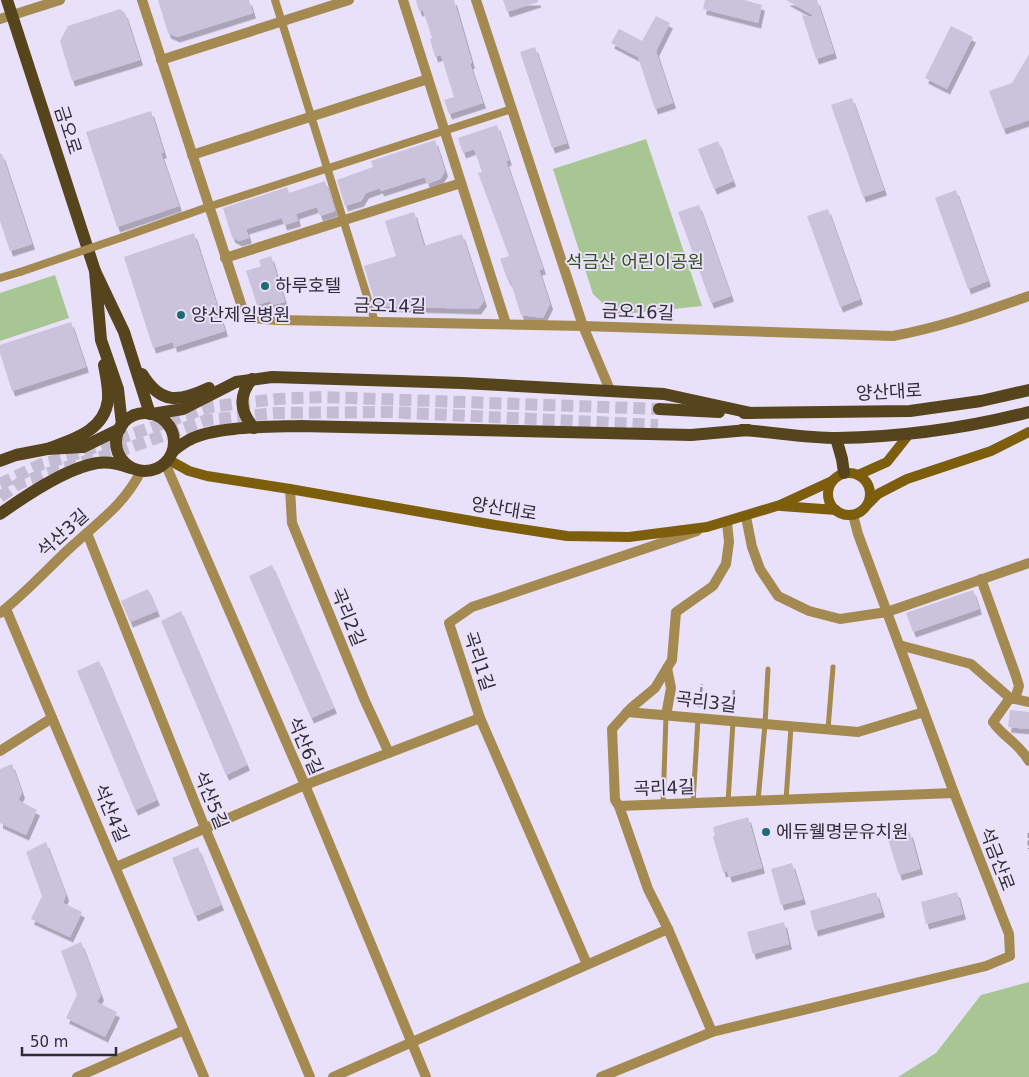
<svg xmlns="http://www.w3.org/2000/svg" width="1029" height="1077" font-family="'DejaVu Sans','Noto Sans KR',sans-serif">
  <style>
    .green { fill: #a8c693 }
    .building { fill: #cbc2db; filter: url(#shadow) }
    .lines { fill: none; stroke-linecap: round; stroke-linejoin: round }
    .primary-tunnel { stroke: #c4bcd2; stroke-width: 12; stroke-dasharray: 12 6; stroke-linecap: butt }
    .path { stroke: #948d9f; stroke-width: 2.5; stroke-dasharray: 5 2.5; stroke-linecap: butt }
    .service { stroke: #a48951; stroke-width: 5 }
    .pedestrian { stroke: #a48951; stroke-width: 8 }
    .minor { stroke: #a48951; stroke-width: 10 }
    .secondary { stroke: #7d5e0d; stroke-width: 10 }
    .primary { stroke: #56441c; stroke-width: 12 }
    .pedestrian-bridge { stroke: #a48951; stroke-width: 8 }
    .poi-dot { fill: #1f6b71; stroke: #e9e0f9; stroke-width: 2 }
    .labels { text-anchor: middle; stroke-width: 4; stroke-linejoin: round; paint-order: stroke }
    .street-label { font-size: 18px; fill: #302c36; stroke: #e9e0f9 }
    .park-label { font-size: 18px; fill: #34521a; stroke: #e9e0f9 }
    .poi-label { font-size: 18px; fill: #302c36; stroke: #e9e0f9; text-anchor: start }
  </style>
  <defs>
    <filter id="shadow"><feDropShadow dx="3" dy="5.5" stdDeviation="0" flood-color="#0004"/></filter>
  </defs>
  <rect width="100%" height="100%" fill="#e9e0f9"/>
  <g class="green">
    <path d="M646,139L702,306L615,315L593,294L553,169Z"/>
    <path d="M55,275L69,318L0,341V293Z"/>
    <path d="M1029,982V1077H898L936,1053L981,995Z"/>
  </g>
  <g class="building">
    <path d="M158,0H249L253,13L177,37L168,33Z"/>
    <path d="M416,0H454L472,63L470,64L483,103L449,114L444,100L454,97L441,55L435,57L430,39L432,38L423,10L419,11Z"/>
    <path d="M503,0H538V2L507,12Z"/>
    <path d="M705,0H744L762,5L758,23L703,9Z"/>
    <path d="M786,0H817L834,53L816,59L802,15L812,17L813,15Z"/>
    <path d="M120,9L125,13L140,60L72,81L60,41L68,26Z"/>
    <path d="M656,16L670,23L656,51L673,103L655,109L638,57L611,43L619,29L642,41Z"/>
    <path d="M951,26L973,37L947,89L925,78Z"/>
    <path d="M535,47L567,143L552,148L520,52Z"/>
    <path d="M1029,54V120L1003,129L989,91L1012,83Z"/>
    <path d="M852,98L884,190L863,197L831,105Z"/>
    <path d="M151,111L164,153H161L179,206L117,227L86,132Z"/>
    <path d="M497,125L509,160L506,161L543,269L539,270L550,304L543,318L521,315L510,280L508,281L500,259L509,256L478,173L482,172L474,149L463,153L458,138Z"/>
    <path d="M435,140L445,171L440,179L427,184L425,177L381,191L380,188L366,193L361,201L345,206L337,180L373,167L371,161Z"/>
    <path d="M718,141L733,181L714,189L698,149Z"/>
    <path d="M0,154H2L32,244L10,251L0,221Z"/>
    <path d="M325,181L335,211L320,216L317,207L296,214L298,221L284,225L282,218L246,229L249,238L239,241L232,237L223,208L287,187L289,193Z"/>
    <path d="M956,190L988,281L968,289L935,198Z"/>
    <path d="M699,205L731,296L711,303L678,212Z"/>
    <path d="M828,209L860,299L840,307L807,216Z"/>
    <path d="M414,212L424,246L462,234L484,301L478,309L376,306L364,266L396,256L385,221Z"/>
    <path d="M194,233L225,331L174,347L173,342L153,348L124,257Z"/>
    <path d="M271,256L285,302L272,305L270,301L257,305L246,271L261,266L259,260Z"/>
    <path d="M71,322L86,367L12,391L0,353V345Z"/>
    <path d="M272,565L334,708L311,718L249,576Z"/>
    <path d="M148,589L157,611L130,622L121,601Z"/>
    <path d="M973,590L979,609L913,632L906,613Z"/>
    <path d="M181,611L247,765L226,775L161,621Z"/>
    <path d="M99,661L157,800L135,810L77,671Z"/>
    <path d="M1010,710L1029,712V729L1008,727Z"/>
    <path d="M12,764L22,793L18,800L37,810L26,835L0,823V769Z"/>
    <path d="M748,817L762,868L729,877L727,871L723,872L713,837L715,836L713,827Z"/>
    <path d="M910,832L920,869L899,875L888,839Z"/>
    <path d="M46,842L66,895L63,903L82,912L70,937L31,919L42,896L26,852Z"/>
    <path d="M198,847L221,905L195,916L172,858Z"/>
    <path d="M792,863L803,899L781,905L771,869Z"/>
    <path d="M876,892L882,912L815,931L810,911Z"/>
    <path d="M957,892L963,914L926,924L921,902Z"/>
    <path d="M784,922L789,944L753,954L747,932Z"/>
    <path d="M81,942L101,995L97,1002L117,1012L105,1037L66,1018L77,995L61,951Z"/>
  </g>
  <g class="lines">
    <g class="primary-tunnel">
      <path d="M0,484L42,464L70,456L209,407L277,399L322,397L659,409"/>
      <path d="M0,497L20,483L73,465L117,452L207,420L276,413L387,412L658,425"/>
    </g>
    <g class="path">
      <path d="M699,707L702,684"/>
      <path d="M733,710L734,688"/>
      <path d="M1029,833V849"/>
    </g>
    <g class="service">
      <path d="M828,729L833,667"/>
      <path d="M786,800L791,727"/>
      <path d="M758,801L765,724L768,669"/>
      <path d="M728,802L733,722"/>
      <path d="M693,803L698,719"/>
      <path d="M663,805L666,716"/>
    </g>
    <g class="pedestrian">
      <path d="M275,0L375,322"/>
      <path d="M123,237L208,207L512,109"/>
      <path d="M0,278L20,272"/>
    </g>
    <g class="minor">
      <path d="M142,0L242,307L252,318L277,320L583,326L893,336C942,327 983,312 1029,296"/>
      <path d="M403,0L506,324"/>
      <path d="M476,0L583,326L610,390"/>
      <path d="M0,19L60,0"/>
      <path d="M161,60L349,0"/>
      <path d="M192,155L428,79"/>
      <path d="M225,258L461,183"/>
      <path d="M165,463L305,785L426,1077"/>
      <path d="M290,489L292,523L365,701L389,753"/>
      <path d="M746,517L752,547L760,569L778,596L809,611L840,619L887,612L1029,563"/>
      <path d="M87,533L205,828L310,1077"/>
      <path d="M981,579L1016,676L1019,686L1015,699"/>
      <path d="M6,609L204,1077"/>
      <path d="M0,613C25,594 47,569 71,547C98,522 124,505 141,471"/>
      <path d="M899,645L971,664L1010,698L1029,702"/>
      <path d="M1010,698L993,722C1003,737 1019,743 1029,761"/>
      <path d="M627,712L858,732L924,712"/>
      <path d="M666,716L671,688L667,668"/>
      <path d="M0,751L52,718"/>
      <path d="M619,806L954,793"/>
      <path d="M116,867L305,785L480,718"/>
      <path d="M587,964L480,718L449,623L472,607L697,531"/>
      <path d="M712,1032L668,929L648,889L619,806L615,800L612,729L631,708L655,688L672,660L676,612L713,586L726,564L729,542L727,522"/>
      <path d="M77,1077L184,1030"/>
      <path d="M333,1077L668,929"/>
      <path d="M601,1077L712,1032L986,966L1010,956L1009,934L954,793L858,534L853,515"/>
    </g>
    <g class="secondary">
      <path d="M169,460L189,471L207,476L290,489L495,525L567,536L629,537L707,527L780,505L832,481"/>
      <circle cx="849" cy="494" r="21"/>
      <path d="M858,475L887,462L910,433"/>
      <path d="M868,504L878,494L907,479L991,451L1029,432"/>
      <path d="M781,506L836,510"/>
    </g>
    <g class="primary">
      <path d="M7,0L95,271"/>
      <path d="M142,374C161,405 179,402 209,388"/>
      <path d="M252,379C238,396 240,412 254,428"/>
      <path d="M659,409L719,412"/>
      <path d="M744,413L910,411L981,401L1029,390"/>
      <circle cx="145" cy="442" r="29"/>
      <path d="M152,414L183,409L236,382L272,377L462,383L664,394L751,413"/>
      <path d="M122,425L118,389L101,340L95,271L124,332L150,414"/>
      <path d="M742,430C773,432 805,438 837,438C901,437 967,428 1029,412"/>
      <path d="M836,438L842,459L844,473"/>
      <path d="M47,449C71,440 104,432 108,400C109,389 106,376 104,365"/>
      <path d="M173,451C178,447 183,443 189,440C213,426 271,427 300,426L691,435L748,430"/>
      <path d="M0,461L16,455L47,449L83,447L120,429"/>
      <path d="M0,514C25,496 67,468 97,463C109,461 120,464 131,468"/>
    </g>
    <path class="pedestrian-bridge" d="M20,272L123,237"/>
  </g>
  <g class="poi-dot">
    <circle cx="265" cy="286" r="5"/>
    <circle cx="181" cy="315" r="5"/>
    <circle cx="766" cy="832" r="5"/>
  </g>
  <g class="labels">
    <g class="street-label">
      <text transform="translate(68 130) rotate(72)" y="6">금오로</text>
      <text transform="translate(390 306) rotate(1)" y="6">금오14길</text>
      <text transform="translate(638 312) rotate(2)" y="6">금오16길</text>
      <text transform="translate(889 392) rotate(-3)" y="6">양산대로</text>
      <text transform="translate(504 509) rotate(9)" y="6">양산대로</text>
      <text transform="translate(63 533) rotate(-42)" y="6">석산3길</text>
      <text transform="translate(348 617) rotate(68)" y="6">곡리2길</text>
      <text transform="translate(479 661) rotate(72)" y="6">곡리1길</text>
      <text transform="translate(706 702) rotate(7)" y="6">곡리3길</text>
      <text transform="translate(305 746) rotate(67)" y="6">석산6길</text>
      <text transform="translate(664 788) rotate(-2)" y="6">곡리4길</text>
      <text transform="translate(211 800) rotate(68)" y="6">석산5길</text>
      <text transform="translate(111 813) rotate(67)" y="6">석산4길</text>
      <text transform="translate(997 859) rotate(69)" y="6">석금산로</text>
    </g>
    <g class="park-label">
      <text x="635" y="268">석금산 어린이공원</text>
    </g>
    <g class="poi-label">
      <text x="275" y="292">하루호텔</text>
      <text x="191" y="321">양산제일병원</text>
      <text x="776" y="838">에듀웰명문유치원</text>
    </g>
  </g>
  <path d="M22 1047v8h94v-8" fill="none" stroke="#302c36" stroke-width="2.5"/>
  <text x="30" y="1047" font-size="15" fill="#302c36" stroke="#e9e0f9" stroke-width="4" paint-order="stroke">50 m</text>
</svg>
